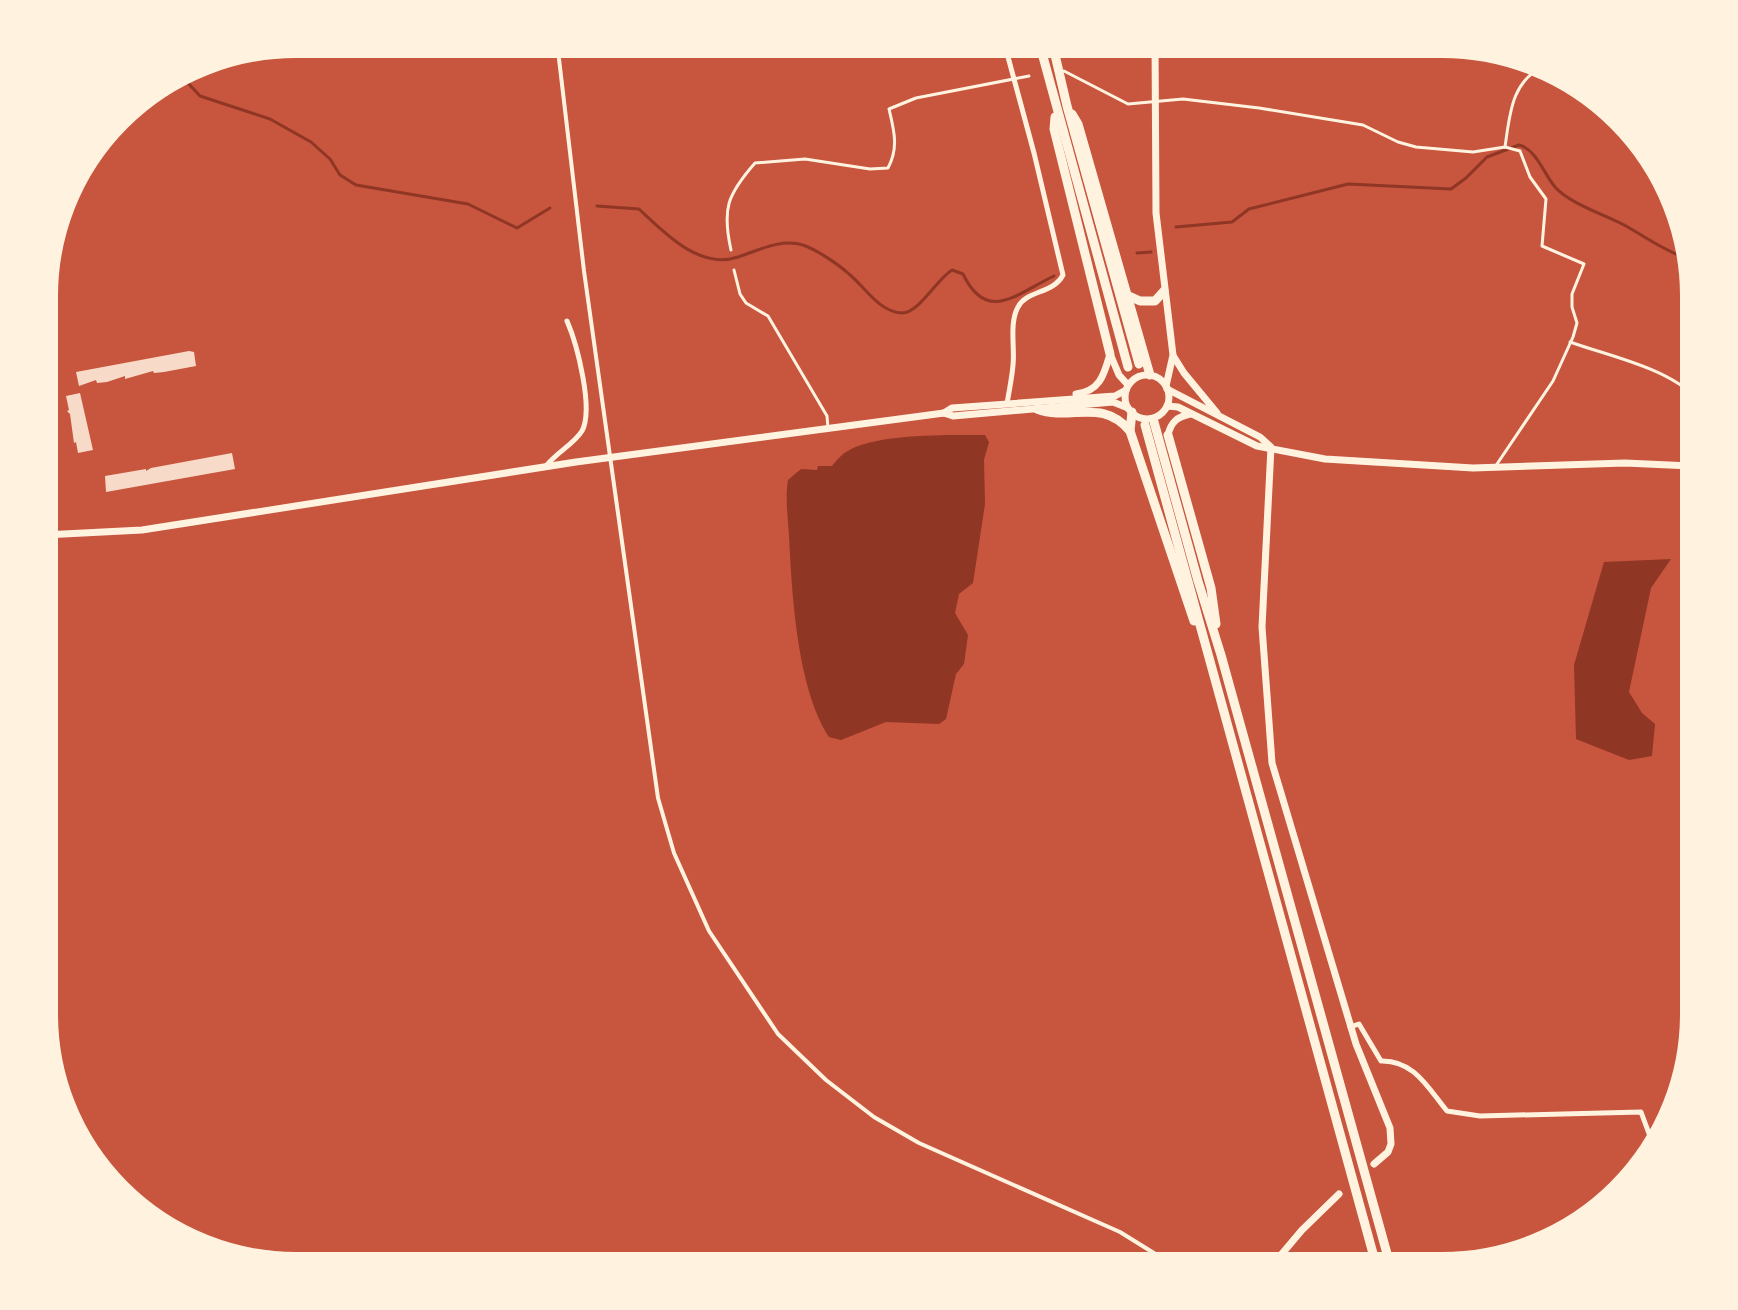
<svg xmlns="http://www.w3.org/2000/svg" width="1738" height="1310" font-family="Merriweather,serif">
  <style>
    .water { fill: #8f3625 }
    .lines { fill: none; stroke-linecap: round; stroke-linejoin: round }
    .stream { stroke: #8f3625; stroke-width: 3 }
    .building { fill: #f7dbc8 }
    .service { stroke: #fff3e0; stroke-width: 3 }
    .pedestrian { stroke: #fff3e0; stroke-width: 4 }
    .minor { stroke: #fff3e0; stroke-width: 5 }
    .tertiary { stroke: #fff3e0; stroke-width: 7 }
    .trunk { stroke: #fff3e0; stroke-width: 9 }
    .rim { fill: none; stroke: #fff3e0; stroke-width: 4 }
  </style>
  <rect width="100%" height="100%" fill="#c8553d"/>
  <g class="water">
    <path d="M985,435L989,442L984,460L985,504L973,583L959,594L955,613L968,635L964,664L956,674L946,719L939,724L886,722L841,740L829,737C797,688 792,594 789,536C788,518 785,498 788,480L801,469L817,470L818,466H832C836,461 841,455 846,452C874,433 950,435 985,435Z"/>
    <path d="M1671,559L1651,588L1629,692L1642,713L1655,724L1652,756L1629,760L1576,739L1574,665L1604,562Z"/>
  </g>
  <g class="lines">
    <g class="stream">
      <path d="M184,73L188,83L200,96L270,119L311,142L330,159L340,175L356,185L468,204L517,228L550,208"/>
      <path d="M597,206L639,209C665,233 699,270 738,257C757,251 781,238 803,245C817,250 838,264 849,274C865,287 879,312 902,313C919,313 937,279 952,270L963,274C987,324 1016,294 1054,276"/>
      <path d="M1176,227L1232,222L1249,209L1348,184L1451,189L1466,178L1487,157L1519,145C1536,149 1544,174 1555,187C1570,204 1606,215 1626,226C1647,238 1665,251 1688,259"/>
      <path d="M1137,253L1151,252"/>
    </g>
  </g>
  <g class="building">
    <path d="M189,351L194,352L196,366L164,372L154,373L153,371L125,379V376L107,382L97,383L96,380L79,386L76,372Z"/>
    <path d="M80,393L93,450L78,453L76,442L74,443L70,414L67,411L69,410L66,396Z"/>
    <path d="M232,453L235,469L106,492L105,476L146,469V471L151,468Z"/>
  </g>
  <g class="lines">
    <g class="service">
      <path d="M1529,59L1536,70"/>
      <path d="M1064,71L1128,104L1183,99L1259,108L1363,125L1398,142L1416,147L1473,152L1505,147L1520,151L1530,177L1546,199L1542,246L1584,264L1572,294V307L1577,323L1573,337L1553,381L1495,467"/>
      <path d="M1505,147C1510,113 1511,82 1545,65"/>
      <path d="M731,250C722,209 727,195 755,163L805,159L870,169L888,168C899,148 894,130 889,109L916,98L1029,76"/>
      <path d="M734,270L740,294L746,303L768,316L827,416L828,428"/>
      <path d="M1570,342C1609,356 1668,368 1696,398"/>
    </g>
    <path class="pedestrian" d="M557,42L584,271L658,798L674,853L709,931L778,1034L826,1080L874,1117L919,1143L1120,1232L1178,1268"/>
    <g class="minor">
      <path d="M1004,42L1034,153L1063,275C1053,294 1027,290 1018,307C1009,323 1015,348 1013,365C1012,378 1009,391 1007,404"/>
      <path d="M546,466C557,452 574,444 582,431C594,409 577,344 567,321"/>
      <path d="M1696,471L1691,466L1696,462"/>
      <path d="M1350,1027L1359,1024L1381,1061C1414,1060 1428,1088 1447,1111L1480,1116L1641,1112L1654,1147"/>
    </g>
    <g class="tertiary">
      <path d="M1155,42L1156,213L1173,355L1166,386"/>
      <path d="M1111,356L1119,375L1128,385"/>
      <path d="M1174,357L1184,373L1217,413"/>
      <circle cx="1147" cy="397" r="22"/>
      <path d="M1167,389L1260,437L1271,447L1262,627L1272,763L1356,1044L1390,1128L1391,1144L1388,1152L1374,1164"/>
      <path d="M1076,394C1100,391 1104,375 1110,354"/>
      <path d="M1167,406L1178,407L1257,446L1325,459L1473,468L1625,463L1691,466"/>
      <path d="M944,413L952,408L1115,396L1126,390"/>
      <path d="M1168,435C1171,422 1177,417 1190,414"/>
      <path d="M44,535L142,530L576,462L944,413L953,416L1113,402L1128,408"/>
      <path d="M1278,1268L1275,1262L1302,1230L1339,1194"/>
    </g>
    <g class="trunk">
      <path d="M1039,42L1128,367"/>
      <path d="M1052,42L1067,106L1139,364"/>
      <path d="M1072,114L1078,124L1150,375"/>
      <path d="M1055,117L1054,129L1110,354"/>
      <path d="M1129,296L1140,301H1155L1164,291"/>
      <path d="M1037,409C1071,422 1101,397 1130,431L1194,621"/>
      <path d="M1154,422L1198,581L1221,655L1391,1268"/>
      <path d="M1145,425L1377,1268"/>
      <path d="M1130,431L1132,412"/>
      <path d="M1168,435L1211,588L1216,624"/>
    </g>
  </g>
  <path d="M0 0H1738V1310H0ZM296 56H1442A240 240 0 0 1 1682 296V1014A240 240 0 0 1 1442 1254H296A240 240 0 0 1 56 1014V296A240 240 0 0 1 296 56Z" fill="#fff3e0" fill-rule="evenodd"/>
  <path class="rim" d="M296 56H1442A240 240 0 0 1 1682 296V1014A240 240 0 0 1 1442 1254H296A240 240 0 0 1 56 1014V296A240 240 0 0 1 296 56Z"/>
</svg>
